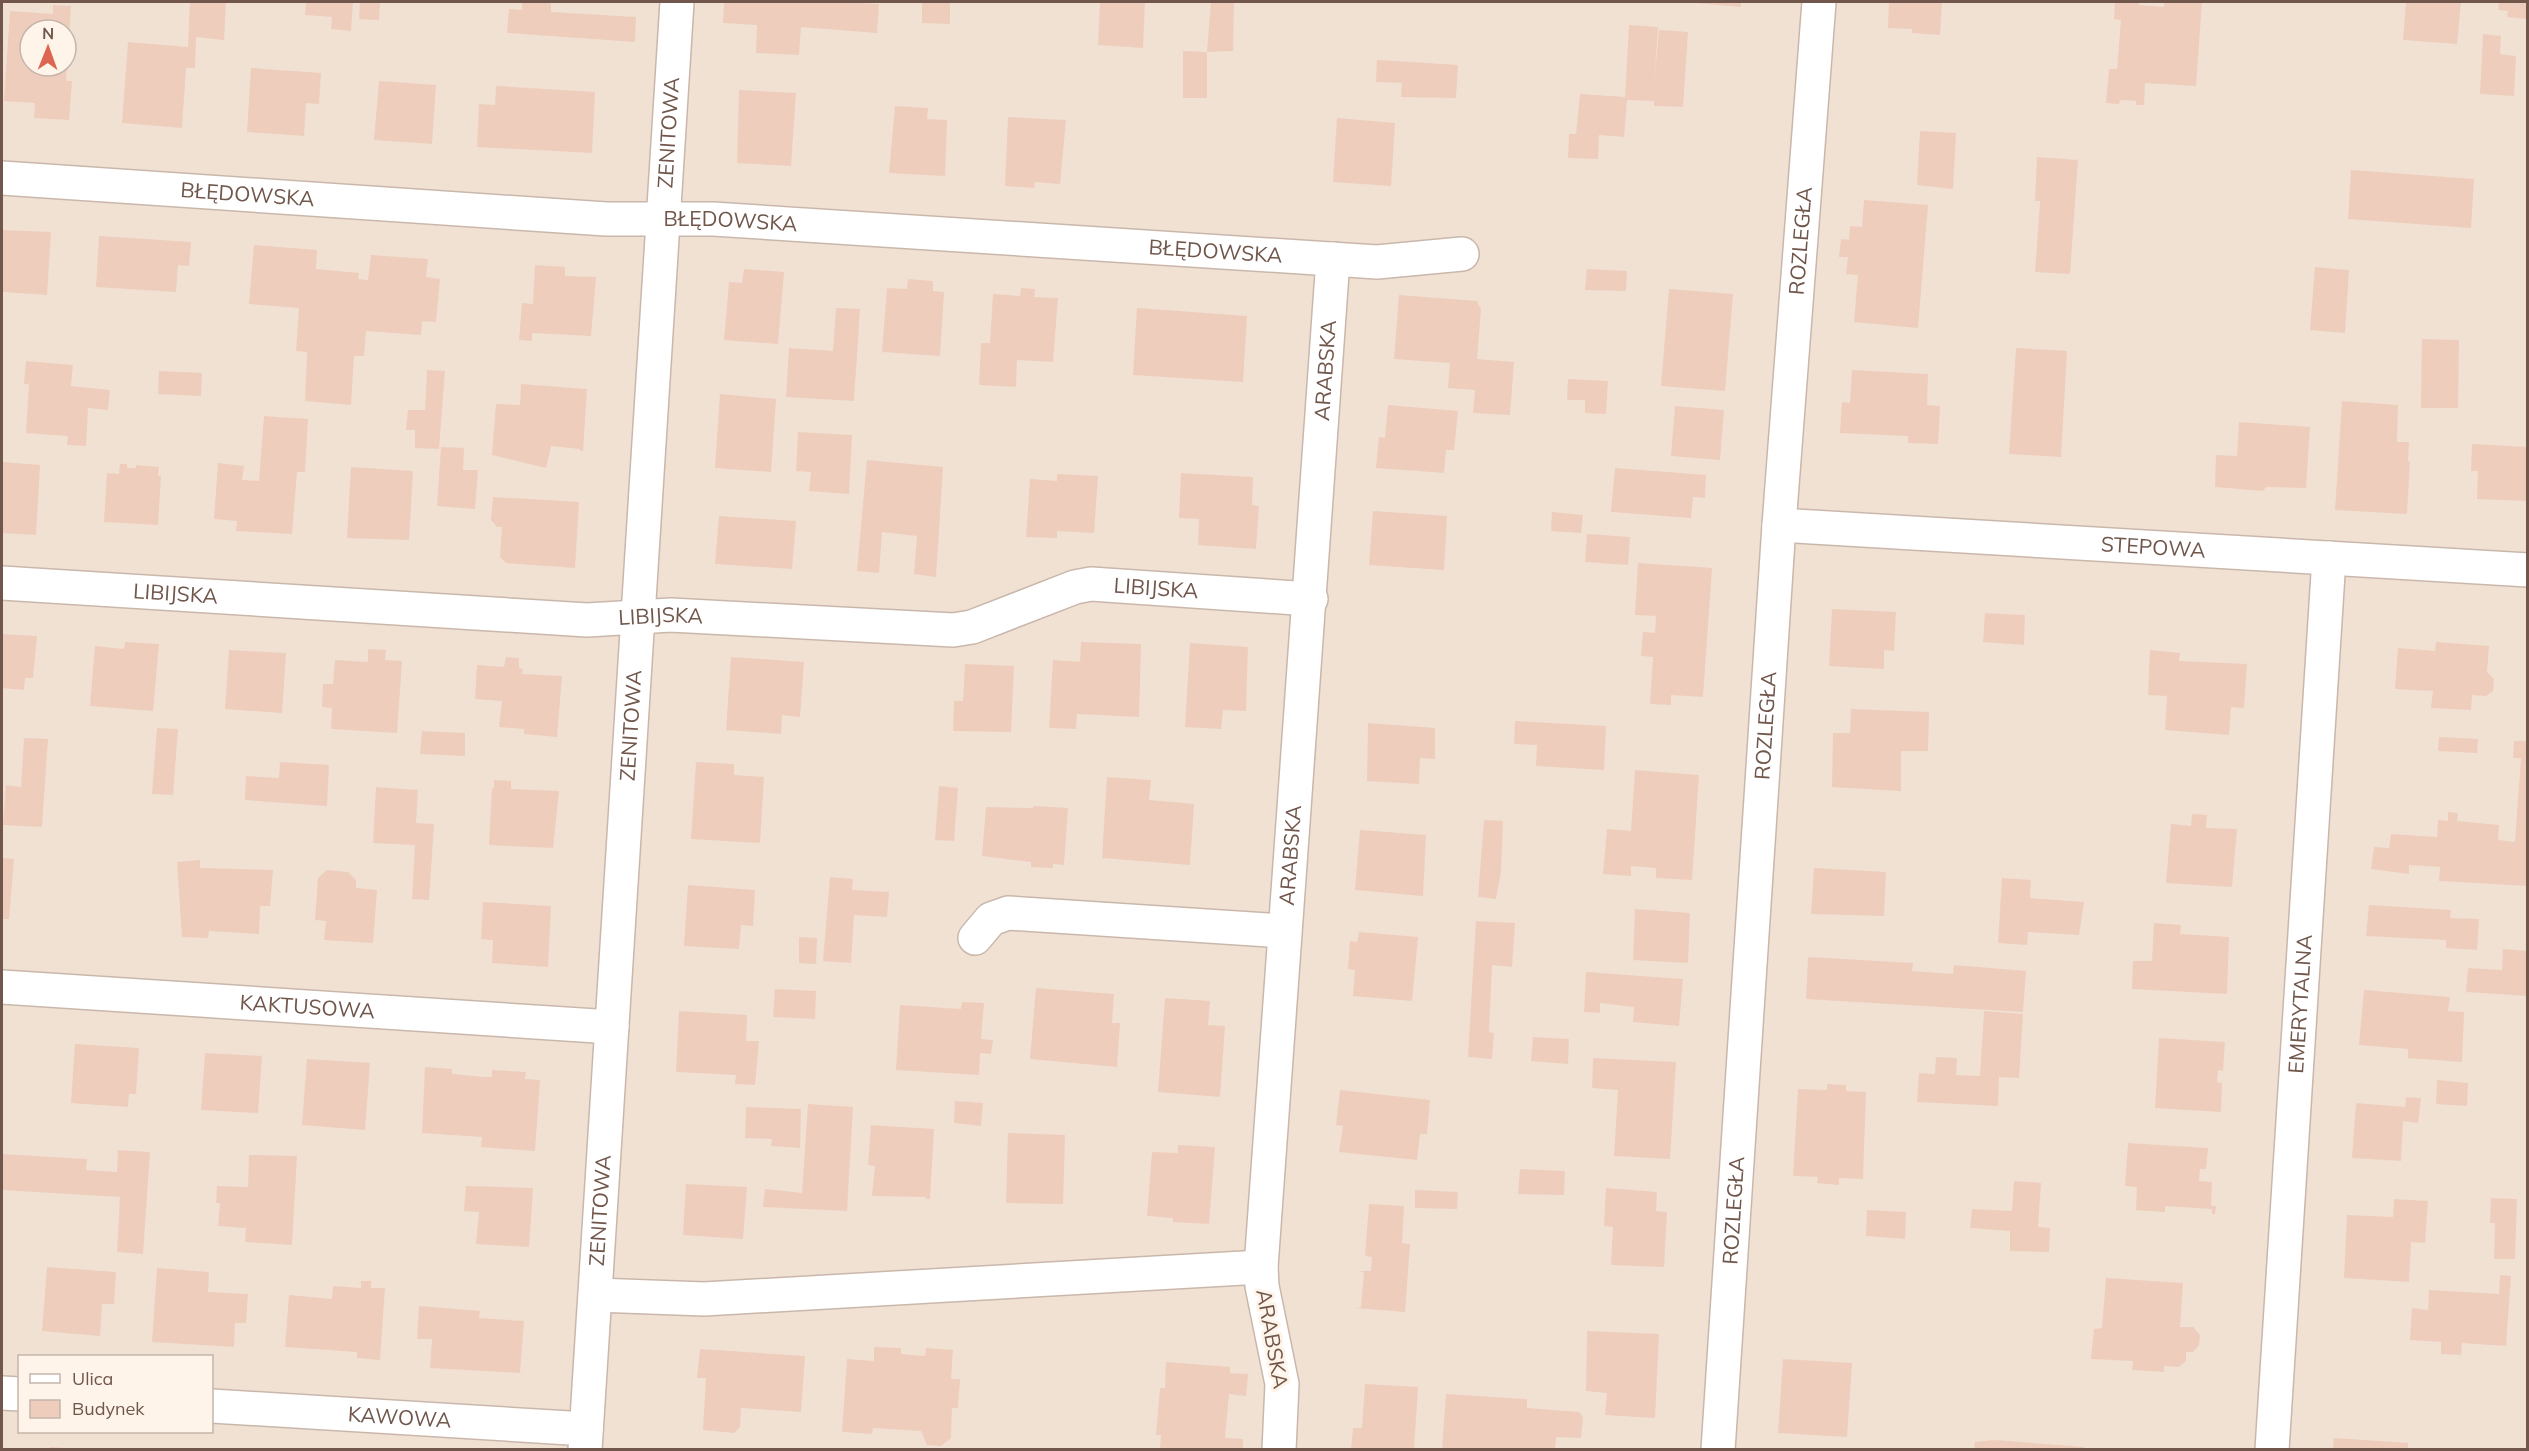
<svg xmlns="http://www.w3.org/2000/svg" width="2529" height="1451" font-family="Mulish,sans-serif">
  <style>
    .residential { fill: #f1e1d3; fill-rule: evenodd }
    .building { fill: #eecdbd }
    .lines { fill: none; stroke-linecap: round; stroke-linejoin: round }
    .street-casing { stroke: #cab7ab; stroke-width: 36 }
    .street { stroke: #fff; stroke-width: 33 }
    .labels { text-anchor: middle; stroke-width: 6; stroke-linejoin: round; paint-order: stroke }
    .street-label { font-size: 21px; fill: #70564b; stroke: #fef4e9 }
  </style>
  <rect width="100%" height="100%" fill="#faf0e4"/>
  <path class="residential" d="M2,2H2527V1449H2ZM30,30H66V66H30ZM20,1356H212V1432H20Z"/>
  <g class="building">
    <path d="M190,2H226L224,40L196,37L195,68H186L182,128L122,123L128,42L188,47Z"/>
    <path d="M306,2H353L351,31L331,29L332,17L305,15Z"/>
    <path d="M360,2H380L379,20L359,19Z"/>
    <path d="M522,2H551V12L636,17L635,42L507,33L509,9L522,10Z"/>
    <path d="M724,2H838L879,4L877,33L801,27L799,55L756,53L757,25L723,23Z"/>
    <path d="M922,2H950V24L922,23Z"/>
    <path d="M1100,2H1145L1143,48L1098,45Z"/>
    <path d="M1211,2L1234,3L1233,51L1207,52Z"/>
    <path d="M1685,2H1741V7Z"/>
    <path d="M1889,2H1942L1940,35L1912,33V29L1888,28Z"/>
    <path d="M2115,2H2139V5L2164,7V2H2202L2196,86L2145,83L2144,105H2136V101L2120,100L2119,104L2106,103L2109,69H2117L2121,20L2114,19Z"/>
    <path d="M2406,2H2461L2457,44L2403,40Z"/>
    <path d="M2499,2H2528V19L2507,17L2508,11L2498,10Z"/>
    <path d="M53,5L71,6L68,51L66,30H30V66H67L66,81H72L69,120L34,118L35,103L4,101L10,11L53,14Z"/>
    <path d="M1629,25L1658,27L1654,83L1659,30L1688,32L1683,107L1654,106V101L1627,100L1624,137L1599,135L1598,159L1568,158L1569,134H1576L1580,94L1625,97Z"/>
    <path d="M2483,34L2501,36L2500,54L2516,56L2514,96L2480,94Z"/>
    <path d="M1183,51L1207,52V98H1183Z"/>
    <path d="M1377,60L1458,65L1456,98L1401,97L1402,83L1376,82Z"/>
    <path d="M251,68L321,73L319,104L306,103L304,136L247,132Z"/>
    <path d="M379,81L436,85L432,144L374,140Z"/>
    <path d="M496,86L595,92L592,153L477,147L479,104L495,105Z"/>
    <path d="M739,90L796,93L791,166L737,163Z"/>
    <path d="M895,106L928,108L927,119L947,120L945,176L889,173Z"/>
    <path d="M1008,117L1066,120L1060,184L1035,182L1034,188L1005,186Z"/>
    <path d="M1337,118L1395,123L1391,186L1333,182Z"/>
    <path d="M1920,131L1956,133L1953,189L1917,185Z"/>
    <path d="M2037,157L2078,160L2070,274L2035,272L2040,201H2035Z"/>
    <path d="M2351,170L2474,179L2471,228L2348,219Z"/>
    <path d="M1864,200L1928,205L1918,328L1854,322L1858,275L1846,274L1848,257H1839L1841,239L1849,240L1850,226L1862,227Z"/>
    <path d="M2,230L51,232L47,295L2,292Z"/>
    <path d="M99,236L191,242L189,266L178,265L176,292L96,287Z"/>
    <path d="M254,245L317,250L316,269L359,273L358,279L368,280L371,255L428,259L426,277L440,279L436,322L422,321L421,335L366,331L364,356H354L351,405L305,401L307,352L296,351L299,308L249,304Z"/>
    <path d="M535,265L565,267V276L596,277L591,336L532,333V341L519,340L522,303L533,304Z"/>
    <path d="M2315,267L2349,270L2345,333L2310,330Z"/>
    <path d="M744,269L784,272L778,344L724,340L729,282L742,283Z"/>
    <path d="M1587,269L1627,271L1626,291L1585,290Z"/>
    <path d="M908,279L933,281V291L944,292L940,356L882,352L887,288L907,289Z"/>
    <path d="M1021,288L1035,289L1034,297L1058,298L1053,362L1017,360L1016,387L979,385L981,343H990L993,294L1020,296Z"/>
    <path d="M1669,289L1733,294L1725,391L1661,386Z"/>
    <path d="M1399,295L1477,301L1481,310L1477,359L1514,362L1510,415L1473,413L1475,390L1448,388L1450,363L1394,359Z"/>
    <path d="M836,308L860,309L854,401L786,397L789,348L833,351Z"/>
    <path d="M1137,308L1247,316L1243,382L1133,375Z"/>
    <path d="M2422,339L2459,340L2458,408H2421Z"/>
    <path d="M2016,348L2067,351L2061,457L2009,454Z"/>
    <path d="M26,361L73,365L71,386L110,390L108,410L88,408L86,446L67,445L68,436L26,433L29,384H24Z"/>
    <path d="M427,370L445,371L439,449L415,448V430H406L408,410H425Z"/>
    <path d="M1852,370L1928,374L1927,405L1940,406L1938,444L1908,443V436L1840,433L1842,402L1850,403Z"/>
    <path d="M159,371L202,373L201,396L158,394Z"/>
    <path d="M1568,379L1608,381L1606,414L1585,413V400H1567Z"/>
    <path d="M521,384L587,389L583,451H580V449L551,446L546,468L492,455L496,404L520,405Z"/>
    <path d="M720,394L776,399L771,472L715,468Z"/>
    <path d="M2342,401L2398,405L2397,442H2409L2408,461H2410L2407,514L2335,510Z"/>
    <path d="M1388,405L1458,411L1454,450H1446L1444,473L1376,468L1379,437L1385,438Z"/>
    <path d="M1675,406L1724,410L1720,460L1671,456Z"/>
    <path d="M264,416L308,419L305,472H297L292,534L236,531L237,521L214,519L218,463L244,466L242,480L259,481Z"/>
    <path d="M2239,422L2310,427L2306,488L2266,487L2263,491L2215,487L2216,455L2237,456Z"/>
    <path d="M798,432L852,435L849,494L809,491L811,472L796,471Z"/>
    <path d="M2472,444L2528,447V501L2477,499L2478,471H2471Z"/>
    <path d="M441,447L464,448L463,470H478L475,509L437,506Z"/>
    <path d="M867,460L943,467L936,577L914,574L917,536L882,532L879,573L857,571Z"/>
    <path d="M2,462L40,465L36,535L2,533Z"/>
    <path d="M120,464H127V468H136V465L159,467L158,476H161L158,525L104,522L107,473L119,474Z"/>
    <path d="M351,467L413,471L409,540L347,538Z"/>
    <path d="M1615,468L1706,475L1705,498L1693,497L1691,518L1611,512Z"/>
    <path d="M1181,473L1253,477L1252,505L1259,506L1256,549L1198,545L1199,519L1179,518Z"/>
    <path d="M1057,474L1098,476L1094,533L1057,531V538L1026,537L1030,479L1057,481Z"/>
    <path d="M493,497L579,502L575,568L506,563L500,557L502,527H497L491,520Z"/>
    <path d="M1373,511L1447,516L1444,570L1369,565Z"/>
    <path d="M1552,512L1583,515L1581,533L1551,531Z"/>
    <path d="M719,516L796,521L792,569L715,564Z"/>
    <path d="M1587,534L1630,537L1628,565L1585,562Z"/>
    <path d="M1638,563L1712,568L1703,697L1671,695V705L1650,704L1653,657L1641,656L1643,632L1655,633L1656,616L1635,615Z"/>
    <path d="M1832,609L1896,612L1894,651L1884,650V669L1829,666Z"/>
    <path d="M1985,613L2025,615L2024,645L1983,642Z"/>
    <path d="M2,634L37,636L33,678H25L24,690L2,688Z"/>
    <path d="M125,642L159,644L153,711L90,706L95,646L124,649Z"/>
    <path d="M1081,642L1141,644L1139,717L1077,714L1076,729L1049,728L1053,660L1080,662Z"/>
    <path d="M2436,642L2489,646L2487,672L2494,679L2493,691L2486,696L2472,695L2471,710L2431,708L2433,691L2395,689L2398,648L2435,651Z"/>
    <path d="M1190,643L1248,647L1246,711L1223,710L1221,729L1185,727Z"/>
    <path d="M368,649L386,650L385,660L402,661L397,733L331,729L332,708L322,707L323,684H333L335,660L368,662Z"/>
    <path d="M229,650L286,653L282,713L225,709Z"/>
    <path d="M2150,650L2180,653L2179,661L2247,664L2244,708L2231,707L2229,735L2165,730L2167,696L2148,695Z"/>
    <path d="M506,657L519,658V668L523,669L522,674L562,676L557,737L524,734V729L499,727L502,701L475,699L477,665L504,667Z"/>
    <path d="M731,657L804,662L800,717L782,715L781,734L726,730Z"/>
    <path d="M965,664L1014,666L1011,732L953,731L954,701H963Z"/>
    <path d="M1851,709L1929,712L1928,751H1901V791L1832,787L1833,733H1850Z"/>
    <path d="M1515,721L1606,726L1604,770L1536,766L1537,745L1514,744Z"/>
    <path d="M1368,723L1435,728V759L1420,758L1419,784L1367,781Z"/>
    <path d="M157,728L178,729L173,795L152,794Z"/>
    <path d="M422,731L465,733V756L420,754Z"/>
    <path d="M2439,737L2478,739L2477,753L2438,751Z"/>
    <path d="M24,738L48,739L42,827L3,825L6,785L21,787Z"/>
    <path d="M2514,741H2528V886L2439,881L2440,867L2409,865V874L2371,869L2374,847L2389,848L2391,834L2437,837L2438,820L2448,821V812L2458,813L2457,821L2499,825L2498,840L2515,842L2521,758H2513Z"/>
    <path d="M280,762L329,765L327,806L245,800L246,776L279,778Z"/>
    <path d="M696,762L734,764V775L764,777L760,843L691,839Z"/>
    <path d="M1635,770L1699,775L1692,880L1656,878V868L1631,866V876L1603,874L1607,829L1631,831Z"/>
    <path d="M1107,777L1151,780L1149,800L1194,804L1190,865L1102,858Z"/>
    <path d="M494,780L511,781V789L559,791L553,848L489,845L492,788H494Z"/>
    <path d="M939,786L958,788L954,841L935,840Z"/>
    <path d="M376,787L418,790L416,823L434,824L429,900L412,899L415,845L373,843Z"/>
    <path d="M1033,806L1068,808L1064,865L1053,864V868L1031,867V862L982,856L986,807L1033,808Z"/>
    <path d="M2192,814L2207,815L2206,828L2237,829L2232,887L2166,883L2171,824L2191,826Z"/>
    <path d="M1484,820L1503,821L1501,871L1496,899L1478,897Z"/>
    <path d="M1360,830L1426,835L1423,896L1355,890Z"/>
    <path d="M2,858L14,859L9,919H2Z"/>
    <path d="M200,860V868L273,870L270,906H260L259,934L209,931L208,938L182,937L177,862Z"/>
    <path d="M1814,868L1886,872L1884,916L1811,914Z"/>
    <path d="M327,870L348,872L356,880V888L377,890L373,943L324,940L326,921L315,920L318,878Z"/>
    <path d="M830,877L853,879L852,890L889,892L887,917L854,915L851,963L823,961Z"/>
    <path d="M2002,878L2031,880L2030,898L2084,902L2079,935L2028,932L2027,945L1998,943Z"/>
    <path d="M688,885L755,890L753,926L741,925L739,949L684,946Z"/>
    <path d="M483,902L551,906L548,967L492,963L493,940L481,939Z"/>
    <path d="M2369,905L2451,910L2450,918L2479,919L2477,950L2446,948V940L2366,936Z"/>
    <path d="M1635,909L1690,913L1688,963L1633,960Z"/>
    <path d="M1476,921L1515,923L1512,967L1492,965L1489,1032L1494,1033L1492,1059L1468,1057Z"/>
    <path d="M2154,923L2181,925L2180,934L2229,937L2227,994L2132,989L2133,961H2152Z"/>
    <path d="M1359,932L1418,937L1412,1001L1353,996L1355,970L1348,969L1350,941L1357,942Z"/>
    <path d="M799,937L817,938L816,964L799,963Z"/>
    <path d="M2503,949L2528,951V996L2466,992L2468,968L2502,970Z"/>
    <path d="M1808,957L1913,963L1912,971L1953,974L1954,965L2026,971L2023,1012L1806,999Z"/>
    <path d="M1586,972L1683,979L1679,1026L1633,1022L1634,1007L1600,1003V1013L1584,1012Z"/>
    <path d="M1036,988L1114,994L1112,1023H1120L1117,1067L1030,1059Z"/>
    <path d="M775,989L816,991L815,1019L773,1017Z"/>
    <path d="M2364,990L2450,997L2448,1011L2464,1012L2462,1062L2408,1058V1049L2359,1045Z"/>
    <path d="M1165,998L1210,1001L1208,1025L1225,1026L1220,1097L1158,1092Z"/>
    <path d="M962,1002L984,1003L981,1039L993,1040L991,1054L980,1053L979,1075L896,1070L900,1005L961,1009Z"/>
    <path d="M679,1011L747,1015L746,1041H759L755,1085L735,1084L736,1075L676,1072Z"/>
    <path d="M1984,1011L2023,1014L2019,1078L1999,1077L1998,1106L1917,1102L1919,1073L1935,1074L1936,1057L1957,1058L1956,1075L1980,1076Z"/>
    <path d="M1533,1037L1569,1039L1568,1064L1531,1061Z"/>
    <path d="M2159,1038L2225,1042L2223,1071L2218,1070L2217,1082L2222,1083L2221,1112L2155,1108Z"/>
    <path d="M75,1044L139,1048L136,1094H129L128,1107L71,1103Z"/>
    <path d="M205,1053L262,1056L258,1113L201,1110Z"/>
    <path d="M1593,1058L1676,1062L1670,1159L1614,1156L1618,1090L1592,1088Z"/>
    <path d="M307,1059L370,1063L365,1130L302,1125Z"/>
    <path d="M425,1067L452,1069V1074L485,1077H492V1070L526,1072L525,1079L540,1080L535,1151L481,1147L482,1137L422,1133Z"/>
    <path d="M2437,1080L2468,1083L2467,1106L2436,1104Z"/>
    <path d="M1827,1084L1846,1085V1091L1866,1092L1863,1179L1839,1178V1185L1817,1183L1818,1177L1793,1176L1798,1089L1827,1090Z"/>
    <path d="M1340,1090L1430,1100L1427,1134H1420L1417,1160L1339,1152L1343,1126L1336,1125Z"/>
    <path d="M2406,1097L2421,1098L2418,1123L2403,1121L2401,1161L2352,1158L2356,1103L2405,1107Z"/>
    <path d="M955,1101L983,1103L981,1126L954,1123Z"/>
    <path d="M808,1104L853,1107L847,1211L763,1207L765,1189L802,1193Z"/>
    <path d="M746,1107L801,1109L800,1148L771,1146L772,1139L745,1138Z"/>
    <path d="M871,1125L934,1129L930,1199H926V1197L872,1196L875,1166L868,1165Z"/>
    <path d="M1008,1133L1065,1135L1063,1204L1006,1203Z"/>
    <path d="M2128,1143L2208,1148L2206,1169H2200L2199,1181L2212,1182L2211,1206H2216L2215,1214H2212V1209L2165,1206V1212L2136,1210L2137,1187L2125,1186Z"/>
    <path d="M1178,1145L1215,1147L1209,1224L1173,1222V1218L1147,1216L1152,1152L1178,1153Z"/>
    <path d="M118,1150L150,1152L143,1254L117,1252L120,1197L2,1190V1154L87,1159L86,1170L117,1172Z"/>
    <path d="M249,1155L297,1156L292,1245L245,1242L246,1228L218,1226L220,1203H216L217,1186L248,1187Z"/>
    <path d="M1520,1169L1565,1171L1564,1195L1518,1194Z"/>
    <path d="M2014,1181L2041,1183L2038,1227L2050,1228L2049,1252L2010,1251V1231L1970,1228L1972,1209L2012,1211Z"/>
    <path d="M686,1184L747,1187L743,1239L683,1235Z"/>
    <path d="M466,1186L533,1188L529,1247L476,1244L479,1212L464,1211Z"/>
    <path d="M1606,1188L1657,1192L1656,1211L1667,1212L1664,1267L1611,1265L1613,1227L1604,1226Z"/>
    <path d="M1415,1190L1458,1192L1457,1209L1415,1208Z"/>
    <path d="M2491,1198L2517,1199L2515,1259H2494L2495,1223H2490Z"/>
    <path d="M2394,1199L2428,1201L2425,1243L2411,1242L2409,1282L2344,1278L2347,1215L2393,1217Z"/>
    <path d="M1369,1204L1404,1206L1402,1243L1410,1244L1405,1312L1356,1308L1361,1307L1364,1273L1360,1271H1371L1372,1257L1365,1256Z"/>
    <path d="M1867,1210L1906,1212L1905,1239L1866,1236Z"/>
    <path d="M47,1267L116,1272L114,1304H102L100,1336L42,1331Z"/>
    <path d="M157,1268L209,1272L208,1292L248,1294L246,1323H235L234,1347L152,1342Z"/>
    <path d="M2500,1275L2511,1276L2506,1346L2462,1343L2461,1355L2441,1354V1342L2410,1340L2412,1308L2428,1310L2429,1290L2499,1294Z"/>
    <path d="M2106,1278L2183,1283L2180,1327H2193L2200,1335L2199,1345L2193,1352H2186V1361L2179,1367L2164,1366V1372L2132,1370L2133,1361L2091,1359L2094,1329L2102,1328Z"/>
    <path d="M361,1281H371V1288H385L380,1360L357,1358V1352L285,1347L289,1295L332,1299L333,1286L361,1288Z"/>
    <path d="M419,1306L480,1311L479,1318L524,1321L520,1373L430,1368L432,1339H417Z"/>
    <path d="M1587,1331L1659,1334L1655,1418L1605,1415L1607,1393L1586,1391Z"/>
    <path d="M874,1347L901,1348V1354L925,1356L926,1348L953,1350L951,1379H960L958,1408H952L951,1438L941,1446L927,1445L921,1431L873,1428L872,1434L842,1432L847,1359L874,1361Z"/>
    <path d="M700,1349L805,1356L801,1412L741,1408L740,1427L734,1433L703,1430L706,1378H697Z"/>
    <path d="M1783,1359L1852,1363L1847,1437L1778,1433Z"/>
    <path d="M1166,1362L1230,1367V1373L1248,1374L1246,1396L1229,1394L1225,1438L1243,1439V1449H1160L1161,1435H1156L1160,1388H1165Z"/>
    <path d="M1365,1384L1418,1387L1414,1449H1351L1353,1428H1362Z"/>
    <path d="M1446,1394L1527,1399V1408L1579,1412L1583,1417L1581,1438L1556,1437L1555,1449H1442Z"/>
    <path d="M2334,1438L2408,1443V1449H2333Z"/>
    <path d="M1995,1440L2084,1447V1449H1974L1975,1442Z"/>
    <path d="M50,1447L66,1448V1449H49Z"/>
  </g>
  <g class="lines">
    <g class="street-casing">
      <g id="street">
        <path id="s1" d="M2,178L606,219H713L1377,262L1462,254"/>
        <path id="s2" d="M1779,525L2528,570"/>
        <path id="s3" d="M2,583L587,620L671,615L953,630L972,627L1075,587L1091,584L1311,599"/>
        <path d="M975,938L991,919L1008,913L1284,931"/>
        <path id="s4" d="M2,987L612,1027"/>
        <path d="M596,1295L704,1299L1261,1267"/>
        <path d="M2,1393L20,1394"/>
        <path id="s5" d="M212,1406L586,1429"/>
        <path id="s6" d="M585,1450L677,2"/>
        <path id="s7" d="M1279,1450L1282,1384L1262,1286L1261,1267C1284,931 1311,595 1333,259"/>
        <path id="s8" d="M1718,1450L1779,525L1819,2"/>
        <path id="s9" d="M2272,1450L2329,558"/>
      </g>
    </g>
    <use href="#street" class="street"/>
  </g>
  <g class="labels">
    <g class="street-label">
      <text dy="7" stroke="none"><textPath href="#s6" startOffset="1320">ZENITOWA</textPath></text>
      <text dy="7" stroke="none"><textPath href="#s1" startOffset="246">BŁĘDOWSKA</textPath></text>
      <text dy="7" stroke="none"><textPath href="#s1" startOffset="730">BŁĘDOWSKA</textPath></text>
      <text dy="7" stroke="none"><textPath href="#s8" startOffset="1212">ROZLEGŁA</textPath></text>
      <text dy="7" stroke="none"><textPath href="#s1" startOffset="1216">BŁĘDOWSKA</textPath></text>
      <text dy="7" stroke="none"><textPath href="#s7" startOffset="1084">ARABSKA</textPath></text>
      <text dy="7" stroke="none"><textPath href="#s2" startOffset="375">STEPOWA</textPath></text>
      <text dy="7" stroke="none"><textPath href="#s3" startOffset="1164">LIBIJSKA</textPath></text>
      <text dy="7" stroke="none"><textPath href="#s3" startOffset="174">LIBIJSKA</textPath></text>
      <text dy="7" stroke="none"><textPath href="#s3" startOffset="660">LIBIJSKA</textPath></text>
      <text dy="7" stroke="none"><textPath href="#s8" startOffset="726">ROZLEGŁA</textPath></text>
      <text dy="7" stroke="none"><textPath href="#s6" startOffset="726">ZENITOWA</textPath></text>
      <text dy="7" stroke="none"><textPath href="#s7" startOffset="598">ARABSKA</textPath></text>
      <text dy="7" stroke="none"><textPath href="#s9" startOffset="447">EMERYTALNA</textPath></text>
      <text dy="7" stroke="none"><textPath href="#s4" startOffset="306">KAKTUSOWA</textPath></text>
      <text dy="7" stroke="none"><textPath href="#s8" startOffset="240">ROZLEGŁA</textPath></text>
      <text dy="7" stroke="none"><textPath href="#s6" startOffset="240">ZENITOWA</textPath></text>
      <text transform="translate(1272 1339) rotate(80)" y="7">ARABSKA</text>
      <text dy="7" stroke="none"><textPath href="#s5" startOffset="188">KAWOWA</textPath></text>
    </g>
  </g>
  <rect width="2529" height="1451" fill="none" stroke="#70564b" stroke-width="6"/>
  <rect x="18" y="1355" width="195" height="78" fill="#fef4e9" stroke="#c5b5aa" stroke-width="1.5"/>
  <rect x="30" y="1374" width="30" height="9" fill="#ffffff" stroke="#c5b5aa" stroke-width="1.5"/>
  <text x="72" y="1385" font-size="18" fill="#70564b">Ulica</text>
  <rect x="30" y="1400" width="30" height="18" fill="#eecdbd" stroke="#c5b5aa" stroke-width="1.5"/>
  <text x="72" y="1415" font-size="18" fill="#70564b">Budynek</text>
  <g transform="translate(48 48) rotate(1)"><circle r="28" fill="#fef4e9" stroke="#c5b5aa" stroke-width="1.5"/>
  <path d="M0-4.5L10 22L0 15L-10 22Z" fill="#dc6651"/>
  <text y="-9" font-size="16" font-weight="bold" text-anchor="middle" fill="#70564b">N</text>
  </g>
</svg>
